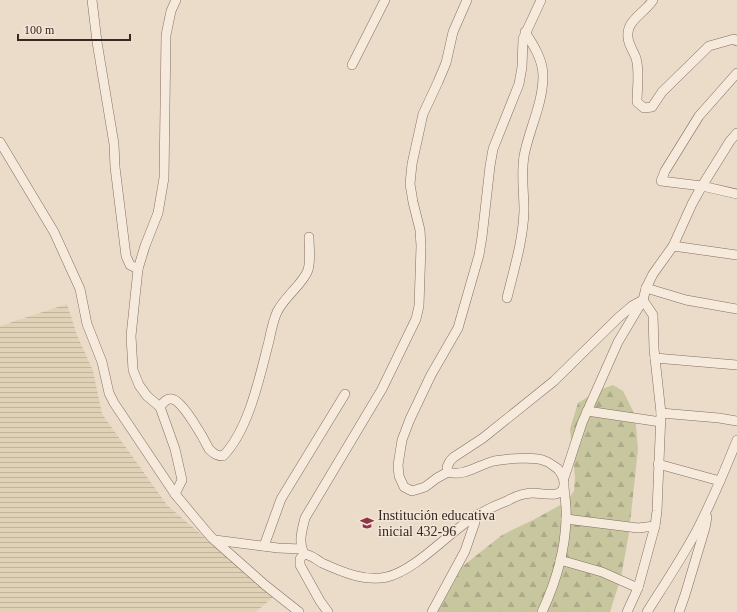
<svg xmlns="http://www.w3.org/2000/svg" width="737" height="612" font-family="Georgia,serif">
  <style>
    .farmland { fill: url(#farmland-rules) }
    .forest { fill: url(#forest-firs) }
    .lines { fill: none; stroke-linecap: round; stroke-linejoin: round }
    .minor-casing { stroke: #856d5f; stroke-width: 10 }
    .minor { stroke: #f6eadc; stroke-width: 9 }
    .labels { text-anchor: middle; stroke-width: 3; stroke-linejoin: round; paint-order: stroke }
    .poi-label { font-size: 14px; fill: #372821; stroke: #f3e6d8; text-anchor: start }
  </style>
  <defs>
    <pattern id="farmland-rules" width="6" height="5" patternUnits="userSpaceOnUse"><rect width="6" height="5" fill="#e0d2b7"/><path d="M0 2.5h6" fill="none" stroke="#c1b49d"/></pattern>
    <pattern id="forest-firs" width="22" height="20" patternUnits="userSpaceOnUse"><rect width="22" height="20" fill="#c8c69e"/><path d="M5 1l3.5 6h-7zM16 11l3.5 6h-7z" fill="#acaa88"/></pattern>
  </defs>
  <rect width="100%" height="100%" fill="#ebdbc9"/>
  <path class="farmland" d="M67,304L77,335L93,371L102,414L167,505L273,597L256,612H0V326Z"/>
  <path class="forest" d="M613,385L623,391L635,415L638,449L629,533L621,577L610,612H437L463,566L502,535L533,520L566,502L574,491L575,477L570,429L578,403L599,390Z"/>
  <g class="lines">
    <g class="minor-casing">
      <g id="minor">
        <path d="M92,0L97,42L114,144L115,167L126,256L130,265L138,269"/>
        <path d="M653,0C647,10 632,18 629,28C625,40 632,48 636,58C640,72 637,88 637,102L644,108L652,107L662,92L709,46L734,39L737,41"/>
        <path d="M352,65L385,0"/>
        <path d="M737,73L699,116L665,171L661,181L702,186L737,194"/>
        <path d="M0,142L54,232L80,289L87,324L102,362L109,393L114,403L175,494L205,530L213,539L265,585L299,612"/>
        <path d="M673,246L737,255"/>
        <path d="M646,288L686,300L737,309"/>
        <path d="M507,298C514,269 523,241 524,211C524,193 521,174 524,156C529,129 543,104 543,76C543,60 534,46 525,32"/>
        <path d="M655,358L737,365"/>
        <path d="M160,407C163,403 166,398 172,399C183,401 204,439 209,449C214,454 217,456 223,456C249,430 260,375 269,341C271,331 273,321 277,312C285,296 303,284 308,270C311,260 309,248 309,237"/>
        <path d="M587,411L661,422"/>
        <path d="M661,413L719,418L737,421"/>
        <path d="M658,464L720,481"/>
        <path d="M448,472L437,478L425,487L412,491L404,487L399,476L398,465L402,440L410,419L431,375L458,328L479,255L482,237L490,166L493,149L519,84L522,67L523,39L541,0"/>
        <path d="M564,478L582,423L618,342L643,300L646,288L653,274L673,246L692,204L702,186L730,141L737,133"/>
        <path d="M175,494L182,480L175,449L160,407L147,396L139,385L133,370L131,336L138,269L145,246L158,213L164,178L166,35L171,11L176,0"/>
        <path d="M566,519L638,528L655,526"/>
        <path d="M215,540L278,548L301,549"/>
        <path d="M264,546L281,499L345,394"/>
        <path d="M304,554C298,542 302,530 305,518L382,389L416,319L419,306L421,246L420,230L413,202L410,184L412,164L423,114L438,82L446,63L453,32L467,0"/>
        <path d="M560,560L602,572L638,588"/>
        <path d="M328,612L320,601L300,565V559L304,554C312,555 315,559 322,563C342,572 365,582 387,577C416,570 448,533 474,517C484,511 496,505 507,501C514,497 524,493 533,493C543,493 565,500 564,483C564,478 561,473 558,469C555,467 549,462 545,461C535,456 505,459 494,461C478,465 464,477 448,472L447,467L450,461L454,457L483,438L554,381L618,318L632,306L643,300L653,315L654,349L661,413L657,511L655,526L638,588L627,612"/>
        <path d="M432,612L465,551L475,522L474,517"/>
        <path d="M542,612C555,584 565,551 566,520C567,509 565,498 564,487"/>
        <path d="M647,612C664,585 682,558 697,530C712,501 725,470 737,440"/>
        <path d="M679,612L685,595L705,528L707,517"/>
      </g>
    </g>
    <use href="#minor" class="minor"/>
  </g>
  <defs>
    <g id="school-bare" transform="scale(1.08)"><path d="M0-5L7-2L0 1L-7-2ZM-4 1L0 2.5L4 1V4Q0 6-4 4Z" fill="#8f3545" stroke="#f3e6d8" stroke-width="2.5" paint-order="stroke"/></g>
  </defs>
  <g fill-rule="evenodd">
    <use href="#school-bare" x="367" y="523"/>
  </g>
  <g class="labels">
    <g class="poi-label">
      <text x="378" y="520">Institución educativa<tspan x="378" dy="16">inicial 432-96</tspan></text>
    </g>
  </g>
  <path d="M18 34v6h112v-6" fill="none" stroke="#372821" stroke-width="2"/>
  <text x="24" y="34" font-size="12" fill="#372821" stroke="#f3e6d8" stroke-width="3" paint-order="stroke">100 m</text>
</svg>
